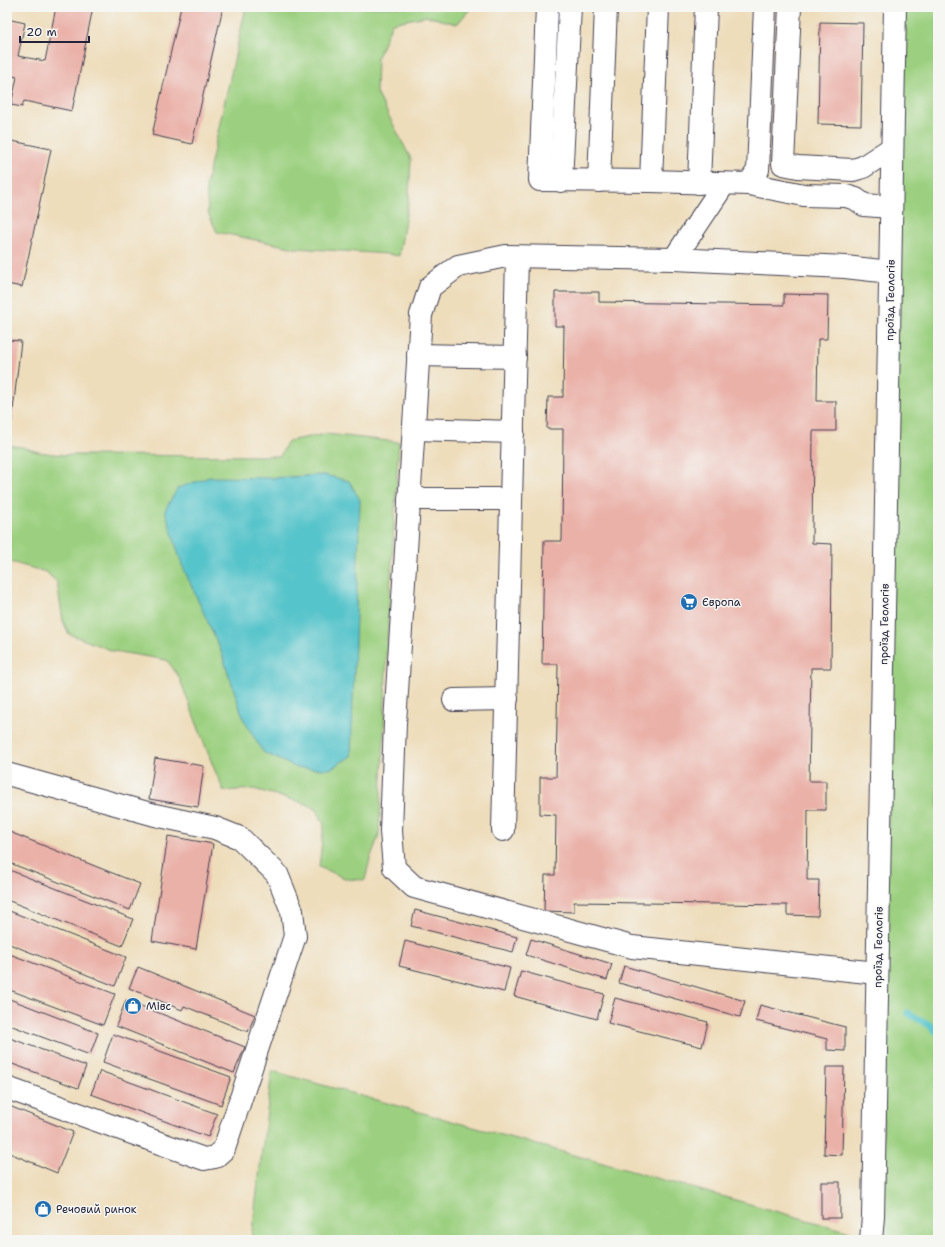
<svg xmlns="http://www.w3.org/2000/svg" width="945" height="1247" font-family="'Shantell Sans',sans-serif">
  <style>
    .green { fill: #9cd080; stroke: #5f795e; fill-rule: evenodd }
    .water { fill: #57c4cb; stroke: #3c7383 }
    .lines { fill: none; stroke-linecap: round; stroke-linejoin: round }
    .stream { stroke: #57c4cb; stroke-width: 7 }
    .building { fill: #eab1a8 }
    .minor-casing { stroke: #413e4e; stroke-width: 24 }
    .minor { stroke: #fff; stroke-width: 22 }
    .labels { text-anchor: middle; stroke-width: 3; stroke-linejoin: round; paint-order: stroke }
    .street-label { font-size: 11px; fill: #22223b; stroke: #f6f6f2 }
    .poi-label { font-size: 11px; fill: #22223b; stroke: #f6f6f2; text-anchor: start }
  </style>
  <rect width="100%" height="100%" fill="#f6f6f2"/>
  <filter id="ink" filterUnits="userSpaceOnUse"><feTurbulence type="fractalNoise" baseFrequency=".025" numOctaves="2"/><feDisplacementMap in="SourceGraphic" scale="8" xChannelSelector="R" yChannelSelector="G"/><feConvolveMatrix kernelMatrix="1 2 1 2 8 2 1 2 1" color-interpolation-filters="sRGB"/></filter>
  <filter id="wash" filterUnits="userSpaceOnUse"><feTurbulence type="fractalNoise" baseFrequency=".012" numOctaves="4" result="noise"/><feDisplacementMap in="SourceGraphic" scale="16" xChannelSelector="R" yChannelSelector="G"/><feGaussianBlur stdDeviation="0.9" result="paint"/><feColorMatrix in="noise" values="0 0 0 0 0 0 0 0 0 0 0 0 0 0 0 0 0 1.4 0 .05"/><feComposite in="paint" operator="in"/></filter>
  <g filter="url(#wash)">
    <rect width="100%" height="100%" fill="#edb"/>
    <g class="green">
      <path d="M246,7H472L457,24L426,16L392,23L377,59L376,91L411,159L409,197L399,256L388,254L295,248L217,232L208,213L206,185Z"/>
      <path d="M902,7H938V1240H881Z"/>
      <path d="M326,434L399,442L387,644L383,761L379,835L370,859L365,880L347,879L319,867L324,824L317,810L307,804L254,789L224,791L213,766L179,677L167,660L113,651L69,634L63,621L57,582L46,572L7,561V445L22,447L38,452L62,455L280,456L288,441ZM324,475L244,720L221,651L273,478Z"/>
      <path d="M272,1071L879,1240H251Z"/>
    </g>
    <path class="water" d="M324,475L349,481L360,500L351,756L330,769L297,768L263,752L244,720L221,651L182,565L165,510L178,488L210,477L273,478Z"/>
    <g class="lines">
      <path class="stream" d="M908,1013L931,1026L938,1033"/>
    </g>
    <g id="blocks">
      <g class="building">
        <path d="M56,7H93L72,111L24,101L22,107L11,105L17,77L7,75V19L25,23L18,56L45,61Z"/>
        <path d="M181,7H223L192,144L152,135Z"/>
        <path d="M820,22L863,23L861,125L818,124Z"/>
        <path d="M7,140L51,149L22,287L7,284Z"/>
        <path d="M555,292H599V302L784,305V294L828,295L827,339H818L817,401H836V431H813L812,543L832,544L831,668H811L809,781H826V810H808L807,880H819L818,916L787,915V905L574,902V912L544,911L545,875H555L556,815L540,814V777H556L558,664H542L544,541H562L563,429H547L548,397H563L564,326H555Z"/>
        <path d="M7,340L21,341L11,427L7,426Z"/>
        <path d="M155,758L204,766L198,807L149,799Z"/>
        <path d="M7,831L140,884L130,910L7,862Z"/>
        <path d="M168,836L213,844L196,949L152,941Z"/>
        <path d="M7,869L133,919L122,946L7,900Z"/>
        <path d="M7,910L126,957L115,986L7,943Z"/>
        <path d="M415,910L517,937L513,952L411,926Z"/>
        <path d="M531,939L612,964L607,980L526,955Z"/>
        <path d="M405,941L510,968L504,992L399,966Z"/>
        <path d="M7,953L115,994L103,1025L7,989Z"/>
        <path d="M624,966L745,1001L740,1017L619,983Z"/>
        <path d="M138,967L255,1015L248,1032L184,1006L182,1010L129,988Z"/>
        <path d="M521,971L604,994L597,1019L514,996Z"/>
        <path d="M7,998L98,1033L90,1055L7,1024Z"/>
        <path d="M615,998L708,1022L702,1047L608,1023Z"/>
        <path d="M126,1000L245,1047L234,1073L116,1026Z"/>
        <path d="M760,1005L845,1027V1051L827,1050V1039L756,1021Z"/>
        <path d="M113,1034L231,1077L221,1105L103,1062Z"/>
        <path d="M7,1037L86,1066L78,1088L7,1062Z"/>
        <path d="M826,1067H844L842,1155L824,1154Z"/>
        <path d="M100,1071L217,1114L208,1137L91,1094Z"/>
        <path d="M7,1105L73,1132L57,1173L7,1152Z"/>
        <rect x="821" y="1182" width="19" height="36"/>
      </g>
    </g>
  </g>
  <g filter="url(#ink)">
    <use href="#blocks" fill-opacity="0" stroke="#413e4e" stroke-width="1"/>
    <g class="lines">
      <g class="minor-casing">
        <g id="minor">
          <path d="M547,7L540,180L651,181L749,184L804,195L846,196L856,199L864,205L891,207"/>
          <path d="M790,7L783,164L798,167L853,170L863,167L892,148"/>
          <path d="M561,181L570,7"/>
          <path d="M599,181L606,7"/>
          <path d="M651,181L658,7"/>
          <path d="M699,183L706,7"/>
          <path d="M724,184L674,259L845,267L890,272"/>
          <path d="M749,184L758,170L765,7"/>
          <path d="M674,259L506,256L458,266L430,287L421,315L395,723L391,831L394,868L414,887L632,947L877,973"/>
          <path d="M418,355L515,357"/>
          <path d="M414,429L513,432"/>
          <path d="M409,499H511"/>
          <path d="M454,700L507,699"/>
          <path d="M7,774L155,815L215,828L240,838L277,874L292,911L295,936L224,1149L215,1157L204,1159L7,1088"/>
          <path d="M503,830L517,257"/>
          <path d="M871,1240L873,1217L895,7"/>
        </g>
      </g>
      <use href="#minor" class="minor"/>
    </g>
  </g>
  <defs>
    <g id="supermarket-disc" transform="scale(0.9)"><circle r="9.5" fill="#1f6fb2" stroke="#f6f6f2"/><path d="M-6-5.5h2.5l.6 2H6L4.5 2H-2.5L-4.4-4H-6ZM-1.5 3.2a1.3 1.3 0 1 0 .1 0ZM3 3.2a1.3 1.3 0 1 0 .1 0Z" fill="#fff"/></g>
    <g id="shop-disc" transform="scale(0.9)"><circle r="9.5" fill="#1f6fb2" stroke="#f6f6f2"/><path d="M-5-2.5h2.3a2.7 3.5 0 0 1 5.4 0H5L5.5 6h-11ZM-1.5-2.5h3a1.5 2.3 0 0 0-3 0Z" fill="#fff"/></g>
  </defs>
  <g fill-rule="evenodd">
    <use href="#supermarket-disc" x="689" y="602"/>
    <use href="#shop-disc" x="133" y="1006"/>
    <use href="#shop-disc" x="43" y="1209"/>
  </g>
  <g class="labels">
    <g class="street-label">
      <text transform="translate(890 300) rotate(-89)" y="4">проїзд Геологів</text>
      <text transform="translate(884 624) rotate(-89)" y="4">проїзд Геологів</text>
      <text transform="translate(878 947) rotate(-89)" y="4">проїзд Геологів</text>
    </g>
    <g class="poi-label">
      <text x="702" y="606">Європа</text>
      <text x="146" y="1010">Мівс</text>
      <text x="56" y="1213">Речовий ринок</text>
    </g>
  </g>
  <rect width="945" height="1247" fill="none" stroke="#f6f6f2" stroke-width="24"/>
  <path d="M20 36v6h69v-6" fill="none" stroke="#22223b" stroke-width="2"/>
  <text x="26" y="36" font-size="12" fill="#22223b" stroke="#f6f6f2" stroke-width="3" paint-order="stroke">20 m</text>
</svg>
